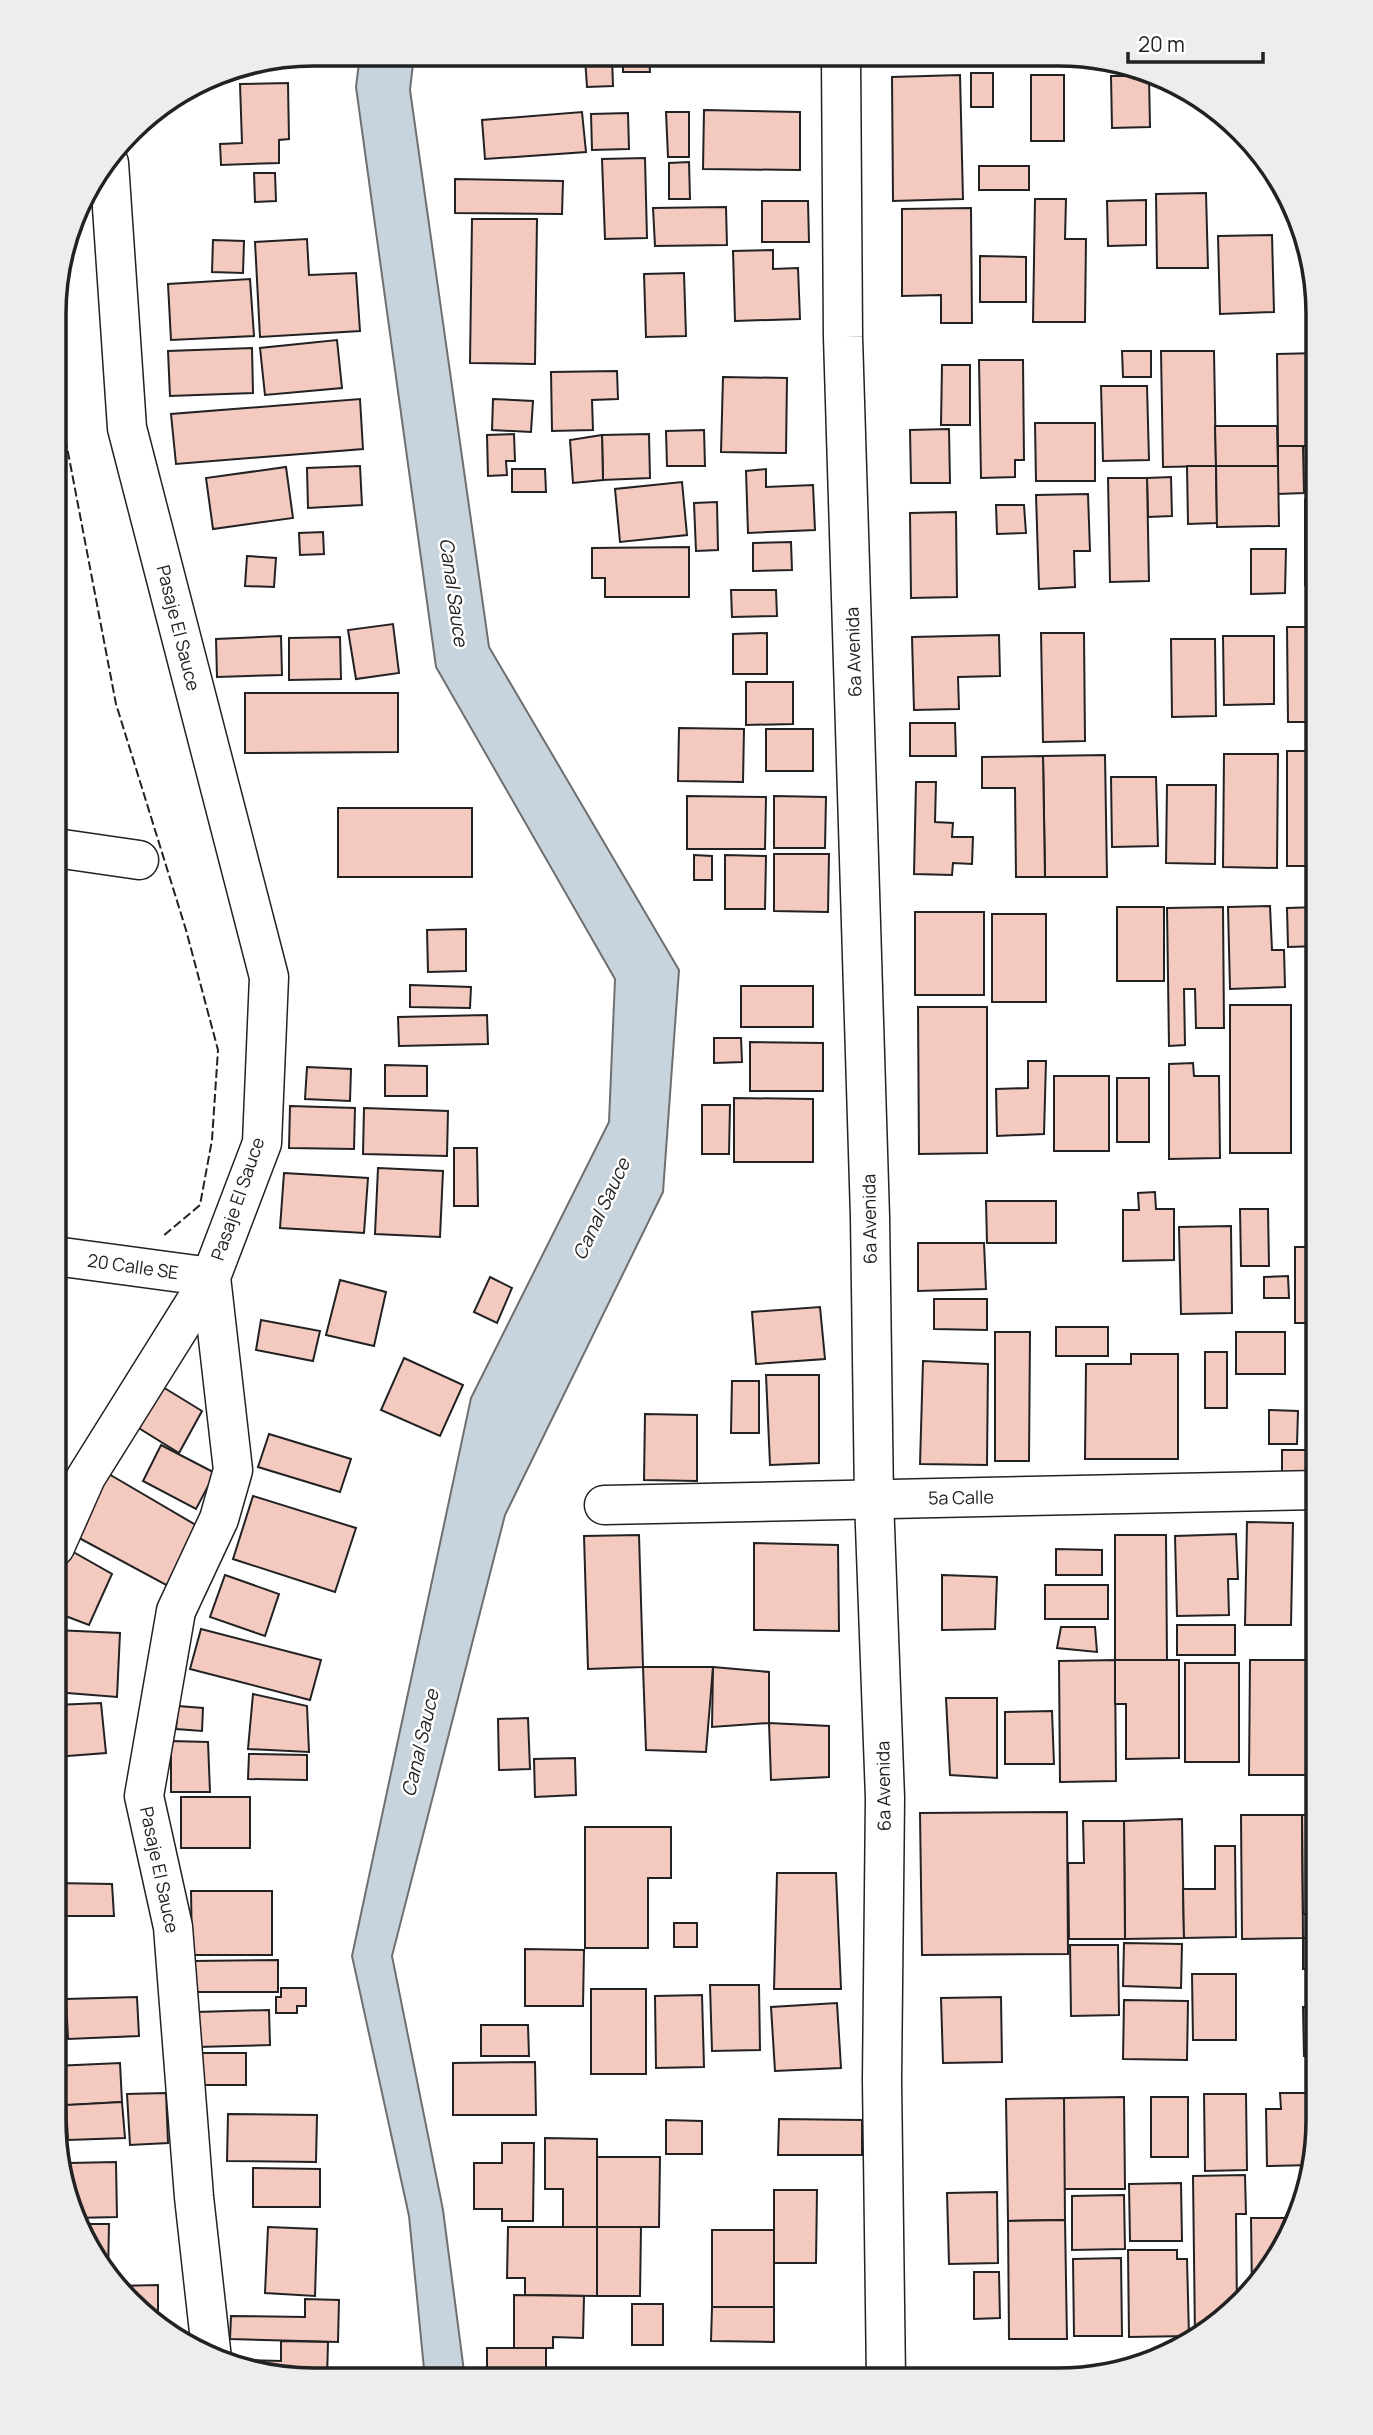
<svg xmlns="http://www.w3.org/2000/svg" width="1373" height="2435" font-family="Manrope,sans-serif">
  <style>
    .water { fill: #c7d3dd; stroke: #6f6f6f; stroke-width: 2 }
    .building { fill: #f3c9c0; stroke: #222; stroke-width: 2 }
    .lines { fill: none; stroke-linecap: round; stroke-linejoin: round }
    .street-casing { stroke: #222; stroke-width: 41 }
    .street { stroke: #fff; stroke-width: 38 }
    .fence { stroke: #222; stroke-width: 2; stroke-dasharray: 9 3.5; stroke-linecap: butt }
    .labels { text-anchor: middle; stroke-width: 5; stroke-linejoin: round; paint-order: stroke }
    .street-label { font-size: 18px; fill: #222; stroke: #fff }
    .water-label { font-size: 19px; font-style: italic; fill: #222; stroke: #fff }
    .rim { fill: none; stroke: #222; stroke-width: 3.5 }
  </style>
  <rect width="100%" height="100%" fill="#fff"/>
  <path class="water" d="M360,55H414L410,90L489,647L679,970L663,1192L505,1515L392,1956L443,2210L465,2379H425L409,2216L352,1956L471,1398L609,1122L615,979L436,667L356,87Z"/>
  <g class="building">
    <path d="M623,56H649L650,72H623Z"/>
    <path d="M585,58H612L613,86L587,87Z"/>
    <rect x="971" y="73" width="22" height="34"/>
    <path d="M960,75L963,199L893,201L892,77Z"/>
    <rect x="1031" y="75" width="33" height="66"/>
    <path d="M1111,76H1149L1150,127L1112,128Z"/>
    <path d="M288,83L289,139L279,140V163L221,165L220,144L242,143L240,84Z"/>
    <path d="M704,110L800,112V170L703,169Z"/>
    <path d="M582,112L586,152L485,159L482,120Z"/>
    <path d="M666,112H689V157H668Z"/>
    <path d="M1219,112L1230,119L1233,122L1220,123Z"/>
    <path d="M628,113L629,149L592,150L591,114Z"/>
    <path d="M645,158L647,238L605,239L602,159Z"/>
    <path d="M689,162L690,199H669V163Z"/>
    <rect x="979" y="166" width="50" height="24"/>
    <path d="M254,173H275L276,201L255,202Z"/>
    <path d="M455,179L563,181L562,214L455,213Z"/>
    <path d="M1206,193L1208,268H1157L1156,194Z"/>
    <path d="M1035,199H1066L1065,239H1086L1085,322H1033Z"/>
    <path d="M1146,200V245L1108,246L1107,201Z"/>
    <path d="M762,201H808L809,242H762Z"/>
    <path d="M726,207L727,245L655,246L653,208Z"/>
    <path d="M971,208L972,323H941V295L902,296V209Z"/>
    <path d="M1295,210L1304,228H1295Z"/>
    <path d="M472,219H537L535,364L470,363Z"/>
    <path d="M1272,235L1274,312L1220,314L1218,236Z"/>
    <path d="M307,239L309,275L356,273L360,331L260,337L255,242Z"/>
    <path d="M213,240L244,241L243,273L212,272Z"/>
    <path d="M773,250V269L798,268L800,319L735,321L733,251Z"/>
    <path d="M980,256L1026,257V302H980Z"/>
    <path d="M684,273L686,336L646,337L644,274Z"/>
    <path d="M250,279L254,336L171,340L168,284Z"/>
    <path d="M337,340L342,388L265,395L260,348Z"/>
    <path d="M252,348L253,393L170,396L168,351Z"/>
    <path d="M1122,351H1151V377H1123Z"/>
    <path d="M1161,351H1214L1216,466L1163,467Z"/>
    <path d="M1319,353V446H1278L1277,354Z"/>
    <path d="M979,360H1023L1024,460H1015V477L981,478Z"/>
    <path d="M942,365H970V425H941Z"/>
    <path d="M617,371L618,399L592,400L593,430L552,431L551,372Z"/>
    <path d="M723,377L787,378L786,453L721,452Z"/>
    <path d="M1101,386H1147L1149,460L1103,461Z"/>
    <path d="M360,399L363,449L176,464L171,414Z"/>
    <path d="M493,399L533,401L531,432L492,430Z"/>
    <path d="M1035,423H1095V481H1036Z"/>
    <path d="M1215,426H1277L1278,466H1216Z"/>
    <path d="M949,429L950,483H911L910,430Z"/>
    <path d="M704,430L705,466H667L666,431Z"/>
    <path d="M514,434L515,461H506L507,475L488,476L487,435Z"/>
    <path d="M649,434L650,478L603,480L602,435Z"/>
    <path d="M602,435L603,480L573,483L570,440Z"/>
    <path d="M1278,446H1303L1304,493L1278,494Z"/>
    <path d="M360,466L362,505L308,508L307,468Z"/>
    <path d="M1187,466H1216L1217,523L1188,524Z"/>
    <path d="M1216,466H1278L1279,526L1217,527Z"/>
    <path d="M286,467L293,518L213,529L206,478Z"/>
    <path d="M512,469H545L546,492H512Z"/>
    <path d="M766,469V487L813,485L815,530L748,533L746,471Z"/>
    <path d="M1171,477L1172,516L1148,517L1147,478Z"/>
    <path d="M1108,478H1147L1149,581L1110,582Z"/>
    <path d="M682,482L687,535L620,542L615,489Z"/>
    <path d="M1088,494L1090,551H1074L1075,587L1039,589L1036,495Z"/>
    <path d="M1305,500H1319V576H1315V585H1305Z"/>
    <path d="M717,502L718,550L696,551L694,503Z"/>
    <path d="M996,505H1024L1026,533L997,534Z"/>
    <path d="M956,512L957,597L911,598L910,513Z"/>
    <path d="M323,532L324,554L300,555L299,533Z"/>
    <path d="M791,542L792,570L753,571V543Z"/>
    <path d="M689,547V597H605V578H592V548Z"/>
    <path d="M1251,549H1286L1285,593L1251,594Z"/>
    <path d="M247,556L276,558L274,587L245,586Z"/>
    <path d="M731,590H776L777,616L732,617Z"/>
    <path d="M393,624L399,673L356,679L348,630Z"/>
    <path d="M1287,627H1319V722H1288Z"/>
    <path d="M767,633V674H733V634Z"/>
    <path d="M1041,633H1084L1085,741L1043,742Z"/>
    <path d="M999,635L1000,676L958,677L959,709L914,710L912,637Z"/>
    <path d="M281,636L282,675L217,677L216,639Z"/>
    <path d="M1223,636H1274V704L1224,705Z"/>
    <path d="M340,637L341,679L289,680V638Z"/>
    <path d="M1171,639H1215L1216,716L1172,717Z"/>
    <path d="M746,682H793V724L746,725Z"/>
    <path d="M245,693H398V752L245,753Z"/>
    <path d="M910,723H955L956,756H910Z"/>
    <path d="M679,728L744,729L743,782L678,781Z"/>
    <rect x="766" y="729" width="47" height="42"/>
    <rect x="1287" y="751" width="32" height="115"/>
    <path d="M1224,754H1278L1277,868L1223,867Z"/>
    <path d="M1105,755L1107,877H1045L1043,756Z"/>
    <path d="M1043,756L1045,877H1016L1015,788H982V757Z"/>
    <path d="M1111,777H1156L1158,846L1112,847Z"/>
    <path d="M916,782H936L935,822L953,823L952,837H973L972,864L953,863L952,875L914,874Z"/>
    <path d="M1167,785H1216L1215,864L1166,863Z"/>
    <path d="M687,796L766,797L765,849H687Z"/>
    <path d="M774,796L826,797L825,848H774Z"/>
    <rect x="338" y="808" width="134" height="69"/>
    <path d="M774,854H829L828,912L774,911Z"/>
    <path d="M694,855L712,856V880H694Z"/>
    <path d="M725,855L766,856L765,909H725Z"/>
    <path d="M1270,906L1272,950H1284L1285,987L1230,989L1228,907Z"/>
    <rect x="1117" y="907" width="47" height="74"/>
    <path d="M1223,907L1224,1028H1196L1195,989H1184L1185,1045L1169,1046L1167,908Z"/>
    <path d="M1319,907V946L1288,947L1287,908Z"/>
    <rect x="915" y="912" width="69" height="83"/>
    <rect x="992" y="914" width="54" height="88"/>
    <path d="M466,929V971L428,972L427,930Z"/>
    <path d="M410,985L471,987L470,1008L410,1007Z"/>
    <rect x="741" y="986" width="72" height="41"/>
    <rect x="1230" y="1005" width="61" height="148"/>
    <path d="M918,1007H987V1153L919,1154Z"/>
    <path d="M487,1015L488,1044L399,1046L398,1017Z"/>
    <path d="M714,1038H741L742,1062L714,1063Z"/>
    <path d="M750,1042L823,1043V1091H750Z"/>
    <path d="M1028,1061H1046L1044,1134L997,1136L996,1089L1028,1088Z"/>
    <path d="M1193,1063L1194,1076H1219L1220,1158L1169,1159V1064Z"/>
    <path d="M385,1065L427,1066V1096H385Z"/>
    <path d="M307,1067L351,1069L350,1101L305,1099Z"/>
    <rect x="1054" y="1076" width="55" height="75"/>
    <rect x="1117" y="1078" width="32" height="64"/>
    <path d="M734,1098L813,1099V1162H734Z"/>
    <path d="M702,1105H730L729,1154H702Z"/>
    <path d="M290,1106L355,1108L354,1149L289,1148Z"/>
    <path d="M364,1108L448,1111L447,1156L363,1154Z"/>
    <path d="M454,1148H477L478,1206H454Z"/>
    <path d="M378,1168L443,1171L440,1237L375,1234Z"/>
    <path d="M284,1173L368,1178L364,1233L280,1228Z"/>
    <path d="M1155,1192L1156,1209H1174V1260L1123,1261V1210H1139L1138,1193Z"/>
    <path d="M986,1201H1056V1243H987Z"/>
    <path d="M1240,1209H1268L1269,1266H1241Z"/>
    <path d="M1231,1226L1232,1313L1181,1314L1179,1227Z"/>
    <path d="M918,1243H984L986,1289L918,1291Z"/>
    <rect x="1295" y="1247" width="23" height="76"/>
    <path d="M1288,1276L1289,1298H1264V1277Z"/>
    <path d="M490,1277L512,1288L497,1323L474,1312Z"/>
    <path d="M340,1280L386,1292L374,1346L326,1335Z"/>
    <path d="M934,1299H987V1330L934,1329Z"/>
    <path d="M820,1307L825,1359L756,1364L752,1312Z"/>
    <path d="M261,1320L320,1331L313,1361L256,1350Z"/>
    <rect x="1056" y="1327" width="52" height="29"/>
    <path d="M995,1332H1030L1029,1461H995Z"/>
    <rect x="1236" y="1332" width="49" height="42"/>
    <rect x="1205" y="1352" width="22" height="56"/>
    <path d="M1131,1354H1178V1459H1085L1086,1364H1131Z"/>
    <path d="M404,1358L463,1385L440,1436L381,1410Z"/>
    <path d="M923,1361L988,1364L987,1465L920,1464Z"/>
    <path d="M766,1375H819V1463L770,1465Z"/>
    <path d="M153,1381L202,1411L179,1453L129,1422Z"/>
    <path d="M732,1381H759V1433H731Z"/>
    <path d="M1316,1394H1318V1476H1282V1450H1317Z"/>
    <path d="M1269,1410L1298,1411L1297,1444H1269Z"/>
    <path d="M645,1414L697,1415V1481L644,1480Z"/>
    <path d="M269,1434L351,1459L340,1492L258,1467Z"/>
    <path d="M161,1445L215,1473L196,1509L143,1481Z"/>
    <path d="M55,1467L73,1473L55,1509Z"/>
    <path d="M102,1470L201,1528L168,1586L68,1532Z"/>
    <path d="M253,1496L356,1528L335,1592L233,1559Z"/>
    <path d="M1247,1522L1293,1523L1291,1625H1245Z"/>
    <path d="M1236,1534L1238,1579H1228L1229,1615L1177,1616L1175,1536Z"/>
    <path d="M639,1535L643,1667L588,1669L584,1536Z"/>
    <path d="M1115,1535H1166L1167,1660H1115Z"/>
    <path d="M754,1543L838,1545L839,1631L754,1630Z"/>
    <path d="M68,1549L112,1574L89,1625L55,1612V1576Z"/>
    <path d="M1056,1549L1102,1550V1575H1056Z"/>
    <path d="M225,1575L279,1594L265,1636L210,1617Z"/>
    <path d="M942,1575L997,1577L995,1629L942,1630Z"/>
    <rect x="1045" y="1585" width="63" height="34"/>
    <rect x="1177" y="1625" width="58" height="30"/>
    <path d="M1061,1627H1095L1097,1652L1057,1648Z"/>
    <path d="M201,1629L321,1660L310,1700L190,1669Z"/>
    <path d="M55,1630L120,1633L117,1697L55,1692Z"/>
    <path d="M1115,1660L1116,1781L1060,1782L1059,1661Z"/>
    <path d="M1115,1660H1179V1758L1126,1759V1704H1115Z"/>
    <path d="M1250,1660H1318V1775H1249Z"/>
    <rect x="1185" y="1663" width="54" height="99"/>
    <path d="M643,1667H713L706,1752L646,1750Z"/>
    <path d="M713,1667L769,1672V1723L712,1727Z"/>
    <path d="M253,1694L307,1706L309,1752L248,1749Z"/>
    <path d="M946,1698H997V1778L950,1775Z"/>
    <path d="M101,1703L106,1753L55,1757V1705Z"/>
    <path d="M178,1706L203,1708L202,1731L176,1729Z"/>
    <path d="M1052,1711L1054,1764H1005V1712Z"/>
    <path d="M528,1718L530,1769L499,1770L498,1719Z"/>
    <path d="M769,1723L829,1726V1777L771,1780Z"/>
    <path d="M171,1741L208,1742L210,1792H171Z"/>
    <path d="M249,1754L307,1755V1780L248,1779Z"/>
    <path d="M575,1758L576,1795L535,1797L534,1759Z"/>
    <rect x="181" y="1797" width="69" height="51"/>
    <path d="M1067,1812L1068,1954L922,1955L920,1813Z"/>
    <path d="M1241,1815H1302L1303,1938L1242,1939Z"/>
    <path d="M1302,1815H1318V1914H1303Z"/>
    <path d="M1182,1819L1184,1938L1125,1939L1124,1821Z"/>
    <path d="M1083,1821H1124L1125,1939H1069L1068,1863H1084Z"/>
    <path d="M585,1827H671V1878H648V1948H585Z"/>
    <path d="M1215,1846H1235L1236,1937L1184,1938L1183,1889H1215Z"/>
    <path d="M777,1873H836L841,1989H774Z"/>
    <path d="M55,1883L112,1884L114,1916H54Z"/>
    <path d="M191,1891H272V1955H192Z"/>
    <rect x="674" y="1923" width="23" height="24"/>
    <rect x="1303" y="1938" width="15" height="31"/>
    <path d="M1124,1943L1182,1944L1181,1988L1123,1986Z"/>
    <path d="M1070,1945H1118L1119,2015L1071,2016Z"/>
    <path d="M525,1949L584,1950L583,2006H525Z"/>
    <path d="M278,1960V1992H191V1961Z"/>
    <path d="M1192,1974H1236V2040H1193Z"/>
    <path d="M1315,1974H1318V2056H1304L1303,2007H1316Z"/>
    <path d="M710,1985H759L760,2050L712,2051Z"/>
    <path d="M281,1988H306V2006H297V2013H276V1997H281Z"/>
    <rect x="591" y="1989" width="55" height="85"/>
    <path d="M702,1995L704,2067L656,2068L655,1996Z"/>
    <path d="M137,1997L139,2036L68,2039L66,1999Z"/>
    <path d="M1001,1997L1002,2062L943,2063L941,1998Z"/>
    <path d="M1124,2000L1188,2001L1187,2060L1123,2059Z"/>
    <path d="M837,2003L841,2068L775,2071L771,2007Z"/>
    <path d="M269,2010L270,2045L197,2047L196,2012Z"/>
    <path d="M481,2025H528L529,2056H481Z"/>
    <rect x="202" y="2053" width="44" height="32"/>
    <path d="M535,2062L536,2115H453V2063Z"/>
    <path d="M120,2063L122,2102L54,2106V2066Z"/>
    <path d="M166,2093L168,2143L130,2145L127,2094Z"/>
    <path d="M1280,2093H1313L1312,2165L1267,2166L1266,2109H1281Z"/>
    <path d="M1204,2094H1246L1247,2170L1205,2171Z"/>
    <path d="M1124,2097L1125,2189H1064V2098Z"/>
    <rect x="1151" y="2097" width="37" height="60"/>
    <path d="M1064,2098L1065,2220L1008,2221L1006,2099Z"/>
    <path d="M122,2102L125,2138L68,2140L66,2105Z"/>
    <path d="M228,2114L317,2115L316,2162L227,2161Z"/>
    <path d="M1313,2116H1318V2138L1313,2159Z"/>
    <path d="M779,2119L862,2120V2155H778Z"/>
    <path d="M666,2120L702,2121V2154H666Z"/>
    <path d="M545,2138L597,2139V2227H563V2189H545Z"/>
    <path d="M502,2143H534L533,2221H502V2209H474V2163H502Z"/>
    <path d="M597,2157H660L659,2227H597Z"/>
    <path d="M116,2162L117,2217L75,2218L70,2209L69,2163Z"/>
    <path d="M253,2168L320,2169V2207H253Z"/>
    <path d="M1245,2175L1246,2214H1236L1237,2307L1217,2327L1195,2337L1193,2176Z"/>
    <path d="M1181,2183L1182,2241H1130L1129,2184Z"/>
    <path d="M774,2190H817L816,2263H774Z"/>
    <path d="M997,2192L998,2263L949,2264L947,2193Z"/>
    <path d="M1124,2195L1125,2249L1072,2250V2196Z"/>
    <path d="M1251,2218H1300L1265,2279L1252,2292Z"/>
    <path d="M1065,2220L1067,2339H1009L1008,2221Z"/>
    <path d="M78,2224H109L108,2276L98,2265Z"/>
    <path d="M268,2227L317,2229L315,2296L265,2293Z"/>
    <path d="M508,2227H597V2296L525,2295V2278H507Z"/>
    <path d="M597,2227H641L640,2296H597Z"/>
    <rect x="712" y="2230" width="62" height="77"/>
    <path d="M1128,2250H1177V2259H1187L1189,2336L1129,2337Z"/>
    <path d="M1121,2258L1122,2336H1074L1073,2259Z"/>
    <path d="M974,2272H999L1000,2318L974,2319Z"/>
    <path d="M158,2285V2321H150L117,2286Z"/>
    <path d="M514,2295L584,2296L583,2338L553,2337V2348H514Z"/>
    <path d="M305,2299L339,2300L338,2342L230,2339L231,2316L305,2317Z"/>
    <rect x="632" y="2304" width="31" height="41"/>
    <path d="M712,2307H774V2342L711,2341Z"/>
    <path d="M281,2341L328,2342L327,2379L280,2378L245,2369V2360L281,2361Z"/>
    <rect x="487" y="2348" width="59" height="31"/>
    <path d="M1069,2375V2379L1058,2381H1009V2376Z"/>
  </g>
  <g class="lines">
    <g class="street-casing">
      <g id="street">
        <path d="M841,58L843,337L870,1217L874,1499L885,1798L882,2080L886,2380"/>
        <path d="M109,163L127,428L269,977L262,1143L211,1277L233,1470L219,1519L176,1611L144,1796L173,1927L194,2197L212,2359"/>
        <path d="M56,848L139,860"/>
        <path d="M604,1505L1318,1490"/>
        <path d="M55,1547L86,1477L211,1277L55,1256"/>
      </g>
    </g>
    <use href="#street" class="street"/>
    <path class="fence" d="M56,314L63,426L116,704L186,930L218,1050L212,1140L200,1205L162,1237"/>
  </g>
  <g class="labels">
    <g class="street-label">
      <text transform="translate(178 628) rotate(76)" y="6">Pasaje El Sauce</text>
      <text transform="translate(854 652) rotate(-92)" y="6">6a Avenida</text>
      <text transform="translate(238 1199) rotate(-71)" y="6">Pasaje El Sauce</text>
      <text transform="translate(870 1219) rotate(-91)" y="6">6a Avenida</text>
      <text transform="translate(133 1267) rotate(8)" y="6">20 Calle SE</text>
      <text transform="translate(961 1498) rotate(-1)" y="6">5a Calle</text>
      <text transform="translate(884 1786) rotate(-91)" y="6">6a Avenida</text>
      <text transform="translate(159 1870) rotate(78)" y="6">Pasaje El Sauce</text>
    </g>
    <g class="water-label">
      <text transform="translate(454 592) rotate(82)" y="7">Canal Sauce</text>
      <text transform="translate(601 1209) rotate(-65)" y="7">Canal Sauce</text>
      <text transform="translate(420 1743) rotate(-77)" y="7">Canal Sauce</text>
    </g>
  </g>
  <path d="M0 0H1373V2435H0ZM314 66H1058A248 248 0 0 1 1306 314V2120A248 248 0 0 1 1058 2368H314A248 248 0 0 1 66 2120V314A248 248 0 0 1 314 66Z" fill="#ededed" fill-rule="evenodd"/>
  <path class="rim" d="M314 66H1058A248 248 0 0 1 1306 314V2120A248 248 0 0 1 1058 2368H314A248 248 0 0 1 66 2120V314A248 248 0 0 1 314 66Z"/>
  <path d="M1128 52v10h135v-10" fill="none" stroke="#222222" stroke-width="3.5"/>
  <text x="1138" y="52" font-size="21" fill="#222222" stroke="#ffffff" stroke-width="5" paint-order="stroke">20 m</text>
</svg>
